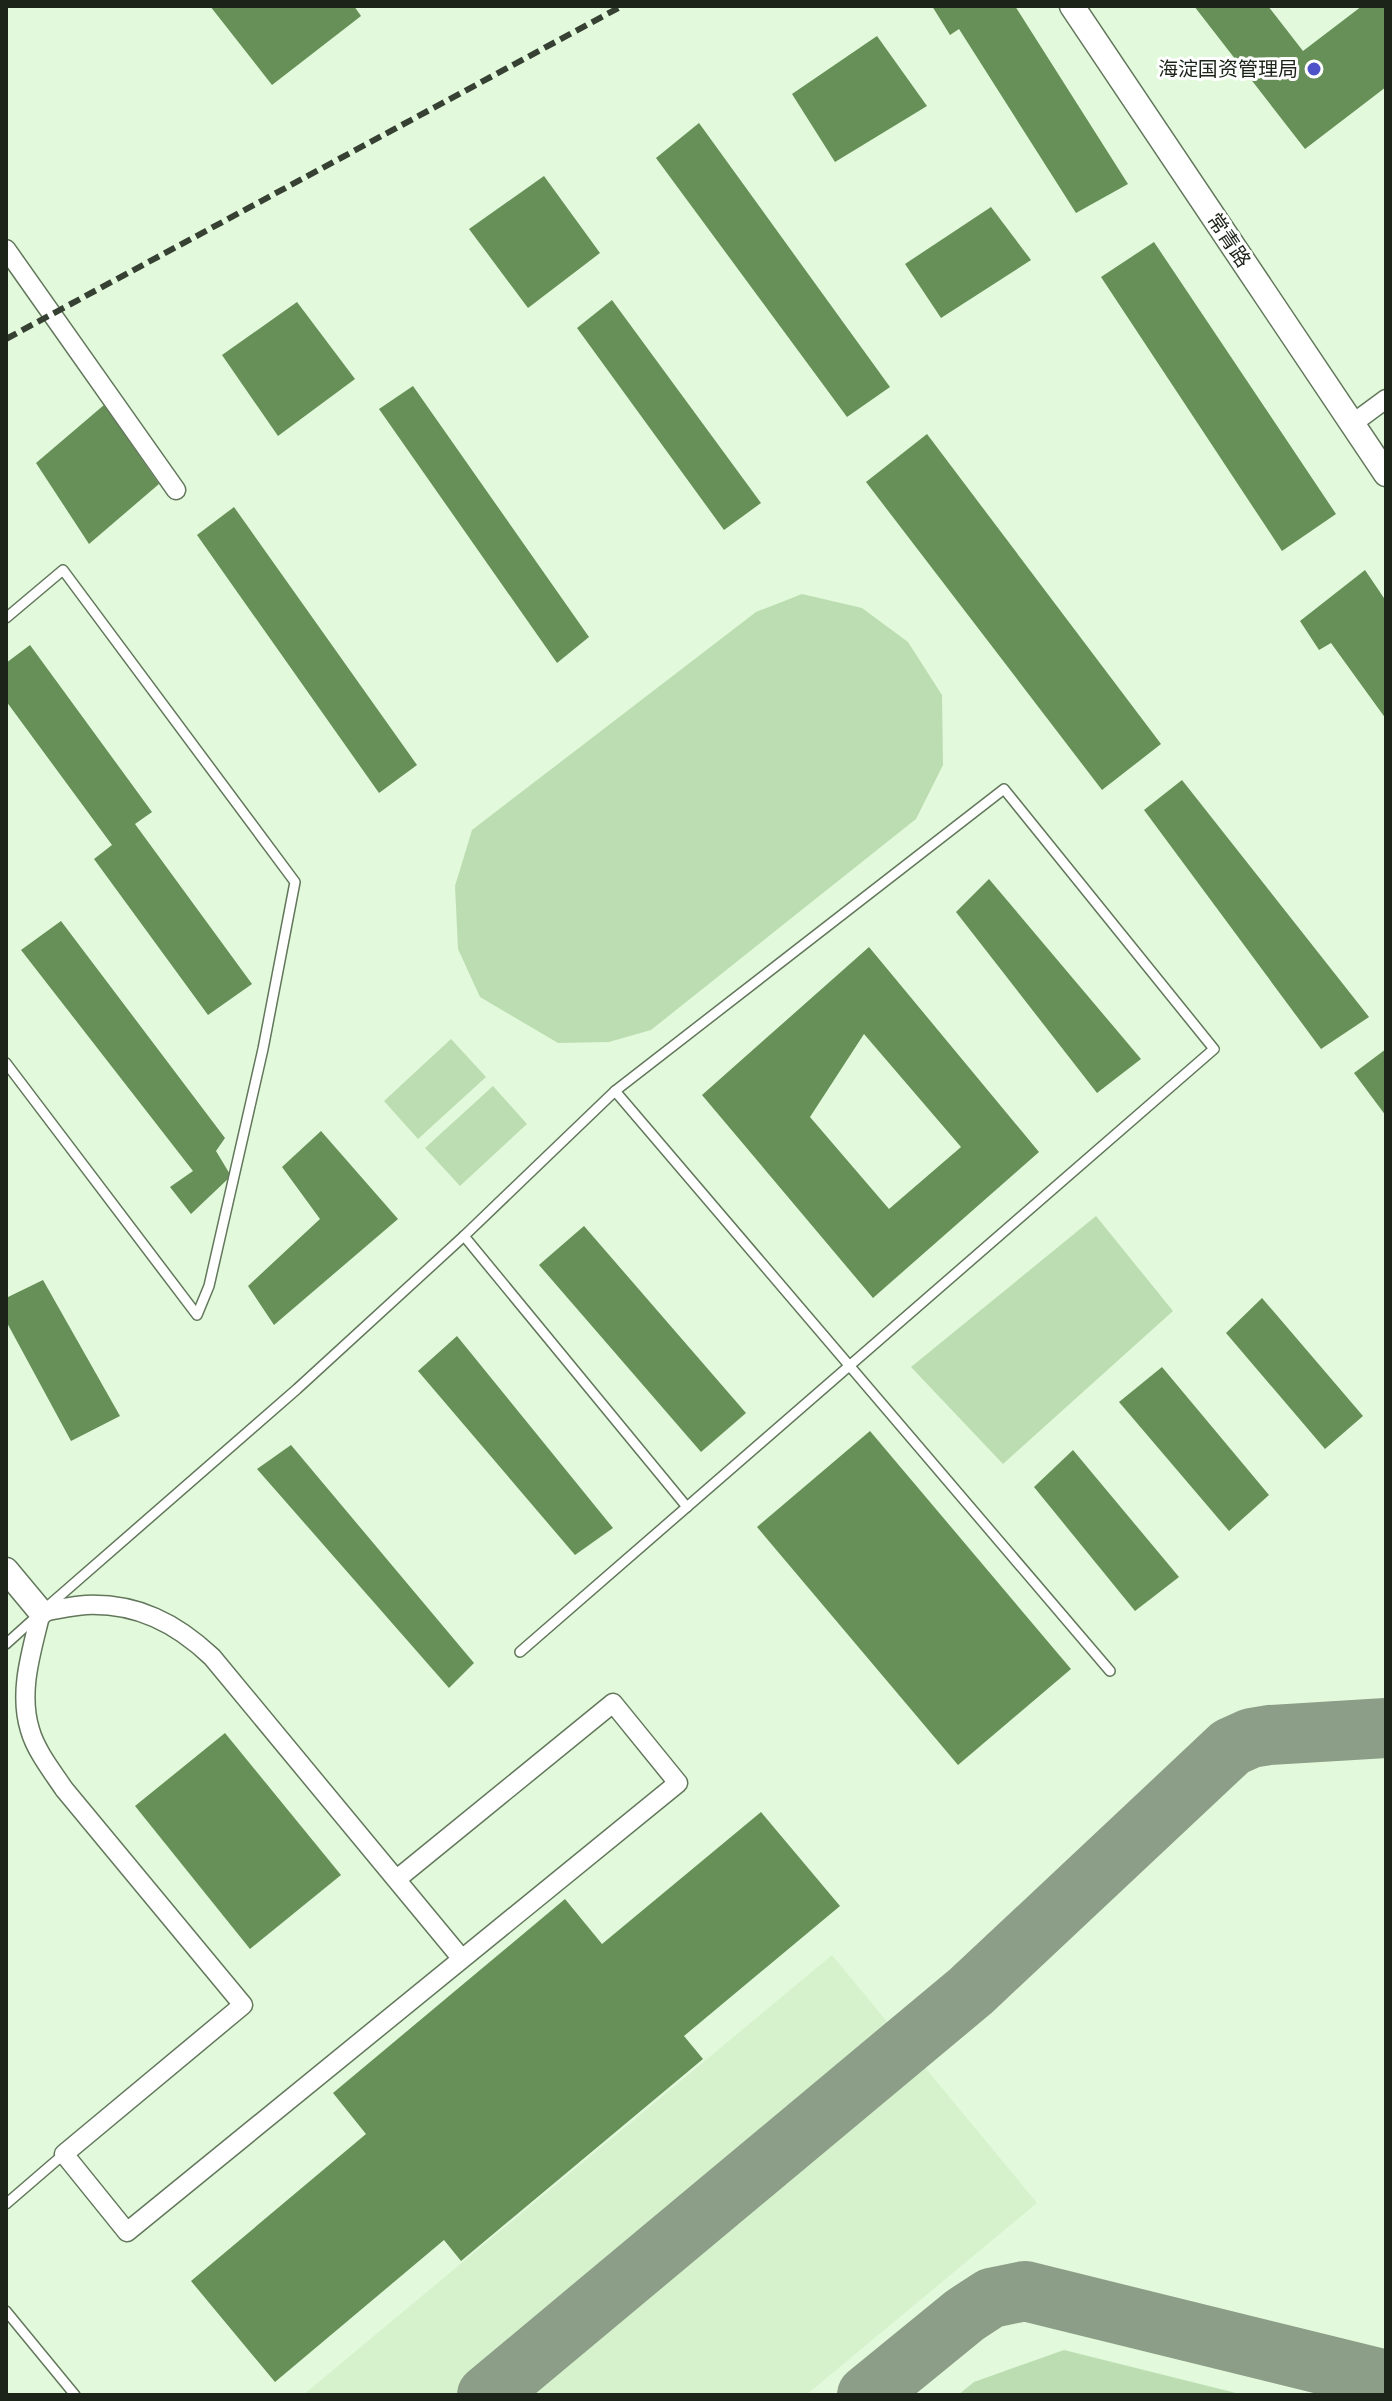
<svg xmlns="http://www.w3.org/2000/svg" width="1392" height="2401" font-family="Raleway,'Noto Sans SC',sans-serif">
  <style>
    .built { fill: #d5f2cc }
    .green { fill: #bcddb2 }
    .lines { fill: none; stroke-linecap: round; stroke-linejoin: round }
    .taxiway { stroke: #8c9e87; stroke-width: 60 }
    .building { fill: #669058; fill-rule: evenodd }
    .service-casing { stroke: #62775b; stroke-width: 12 }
    .minor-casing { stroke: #62775b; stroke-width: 21 }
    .tertiary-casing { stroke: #62775b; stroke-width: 27 }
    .service { stroke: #fff; stroke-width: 9 }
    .minor { stroke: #fff; stroke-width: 18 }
    .tertiary { stroke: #fff; stroke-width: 24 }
    .rail { stroke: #364133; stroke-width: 6; stroke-dasharray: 12 6; stroke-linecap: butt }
    .poi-dot { fill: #4e53c9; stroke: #fff; stroke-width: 3 }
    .labels { text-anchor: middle; stroke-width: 6; stroke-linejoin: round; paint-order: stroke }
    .poi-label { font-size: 20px; fill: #1c2419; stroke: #fff; text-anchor: end }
    .street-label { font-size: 20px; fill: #1c2419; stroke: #fff }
  </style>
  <rect width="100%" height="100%" fill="#e2fadb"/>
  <path class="built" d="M832,1955L1037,2203L806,2395H303Z"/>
  <g class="green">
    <path d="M802,594L862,608L908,642L942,695L943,765L916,819L651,1030L609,1042L558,1043L480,997L458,949L455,886L472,830L756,612Z"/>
    <path d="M451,1039L486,1077L418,1139L384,1101Z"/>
    <path d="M493,1086L527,1124L460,1186L425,1148Z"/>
    <path d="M1096,1216L1173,1311L1003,1464L911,1367Z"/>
    <path d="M1064,2350L1244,2395H958L974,2382Z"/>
  </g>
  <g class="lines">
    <g class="taxiway">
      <path d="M487,2395L971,1991L1231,1747L1251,1738L1269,1735L1386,1728"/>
      <path d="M867,2395L965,2315L991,2298L1025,2291L1386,2380"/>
    </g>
  </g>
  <g class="building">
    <path d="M210,6H354L361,16L272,85Z"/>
    <path d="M932,6H1015L1128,184L1076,213L959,29L950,35Z"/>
    <path d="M1194,6H1268L1303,51L1362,6H1386V87L1305,149Z"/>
    <path d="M877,36L927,106L835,162L792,94Z"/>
    <path d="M699,123L890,387L847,417L656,158Z"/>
    <path d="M544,176L600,253L528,308L469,229Z"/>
    <path d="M991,207L1031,260L941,318L905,264Z"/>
    <path d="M1154,242L1336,514L1282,551L1101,277Z"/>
    <path d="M612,300L761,503L724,530L577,328Z"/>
    <path d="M297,302L355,379L278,436L222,355Z"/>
    <path d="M413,386L589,637L557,663L379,409Z"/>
    <path d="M104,405L159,484L89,544L36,463Z"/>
    <path d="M927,434L1161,744L1102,790L866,482Z"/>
    <path d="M234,507L417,765L379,793L197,535Z"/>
    <path d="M1365,570L1386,601V719L1331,643L1319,650L1300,621Z"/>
    <path d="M30,645L152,812L135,824L252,984L208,1015L94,859L112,845L6,701V663Z"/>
    <path d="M1182,780L1369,1017L1321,1049L1144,810Z"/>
    <path d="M989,879L1141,1059L1097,1093L956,912Z"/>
    <path d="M61,921L225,1138L216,1151L231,1176L191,1214L170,1187L193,1171L21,950Z"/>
    <path d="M869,947L1039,1152L873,1298L702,1095ZM864,1034L961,1147L889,1209L810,1117Z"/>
    <path d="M1386,1049V1116L1354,1073Z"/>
    <path d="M321,1131L398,1219L274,1325L248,1286L320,1219L282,1167Z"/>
    <path d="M584,1226L746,1413L701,1452L539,1265Z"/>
    <path d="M43,1280L120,1416L71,1441L6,1321V1298Z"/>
    <path d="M1262,1298L1363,1416L1325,1449L1226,1333Z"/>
    <path d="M457,1336L613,1528L575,1555L418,1371Z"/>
    <path d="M1162,1367L1269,1495L1229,1531L1119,1402Z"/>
    <path d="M870,1431L1071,1669L958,1765L757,1527Z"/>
    <path d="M291,1445L474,1663L449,1688L257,1469Z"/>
    <path d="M1073,1450L1179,1577L1135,1611L1034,1487Z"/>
    <path d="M225,1733L341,1875L250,1949L135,1806Z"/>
    <path d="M761,1812L840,1906L684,2036L703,2059L461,2261L444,2240L275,2382L191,2281L366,2134L333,2093L565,1899L602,1944Z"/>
  </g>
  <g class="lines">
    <g class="service-casing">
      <g id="service">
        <path d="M6,618L63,570L295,882L263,1049L209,1286L197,1315L6,1063"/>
        <path d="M615,1091L1110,1671"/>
        <path d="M464,1236L687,1507"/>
        <path d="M47,1607L297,1389L464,1236L615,1091L1004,789L1214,1049L520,1652"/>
        <path d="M6,1644L36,1617"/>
        <path d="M6,2204L64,2154"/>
        <path d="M6,2311L75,2395"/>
      </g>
    </g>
    <g class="minor-casing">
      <g id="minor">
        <path d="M6,249L176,490"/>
        <path d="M1352,424L1386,399"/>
        <path d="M397,1879L613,1703L678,1783L127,2232L64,2154L243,2005L64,1789C52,1771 36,1751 30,1730C18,1691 32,1650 41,1612C56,1610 71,1606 86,1605C137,1603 176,1623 212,1657L462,1959"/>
      </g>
    </g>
    <g class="tertiary-casing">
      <g id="tertiary">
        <path d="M1072,6L1386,474"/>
        <path d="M6,1570L41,1612"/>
      </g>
    </g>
    <use href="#service" class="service"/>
    <use href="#minor" class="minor"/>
    <use href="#tertiary" class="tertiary"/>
    <path class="rail" d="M6,339L622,6"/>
  </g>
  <circle class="poi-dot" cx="1314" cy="69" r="8"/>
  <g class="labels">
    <g class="poi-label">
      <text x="1298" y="76">海淀国资管理局</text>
    </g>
    <g class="street-label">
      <text transform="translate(1229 240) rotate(56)" y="7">常青路</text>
    </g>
  </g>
  <rect width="1392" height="2401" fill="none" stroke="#1c2419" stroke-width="16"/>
</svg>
